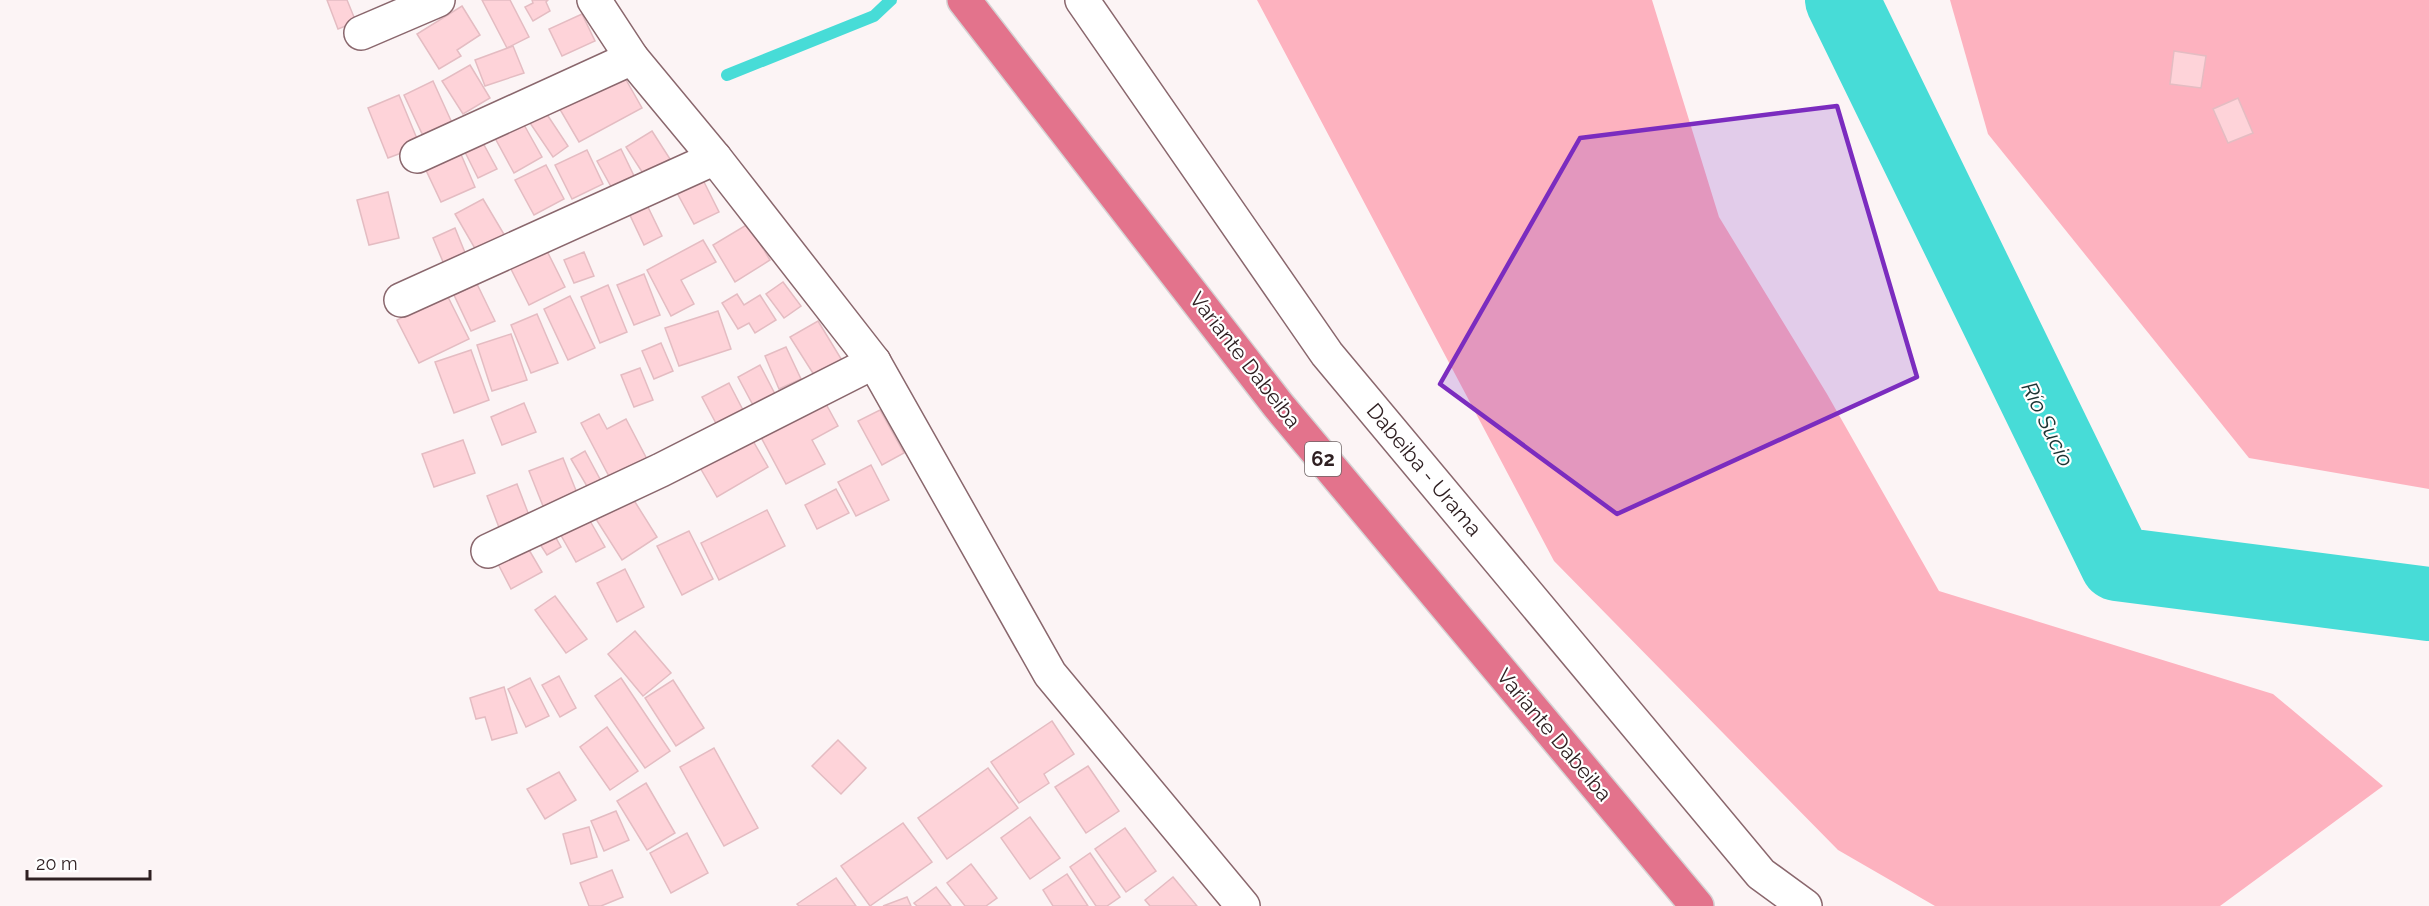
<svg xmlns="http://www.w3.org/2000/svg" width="2429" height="906" font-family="Raleway,sans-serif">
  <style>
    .green { fill: #fdb2bf }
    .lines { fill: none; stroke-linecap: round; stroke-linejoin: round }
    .stream { stroke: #47dcd7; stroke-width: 12 }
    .river { stroke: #47dcd7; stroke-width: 74 }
    .building { fill: #fed3d9; stroke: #e4bcc2; stroke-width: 1.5 }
    .minor-casing { stroke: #8a676d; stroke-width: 36 }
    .highway-casing { stroke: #d5d2d3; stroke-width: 36 }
    .minor { stroke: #fff; stroke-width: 33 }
    .highway { stroke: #e3738c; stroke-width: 33 }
    .marked { fill: #7b2cbf; fill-opacity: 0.2; stroke: #7b2cbf; stroke-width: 4.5; stroke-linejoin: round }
    .labels { text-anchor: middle; stroke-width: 4.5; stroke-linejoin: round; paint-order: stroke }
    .shield { fill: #fff; stroke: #6d6364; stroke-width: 1.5 }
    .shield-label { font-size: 20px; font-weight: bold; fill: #2f2022 }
    .street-label { font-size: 21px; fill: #2f2022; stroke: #fff }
    .water-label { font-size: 22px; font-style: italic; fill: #1b3332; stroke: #fff }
  </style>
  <rect width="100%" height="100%" fill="#fcf4f5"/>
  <g class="green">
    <path d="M1257,0H1652L1719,217L1827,394L1939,591L2273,694L2383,786L2220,906H1935L1838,850L1554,561Z"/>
    <path d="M1950,0H2429V489L2249,458L1988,134Z"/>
  </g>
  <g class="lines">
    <path class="stream" d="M727,75L874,16L891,0"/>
    <path class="river" d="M1842,0L2117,564L2429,604"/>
  </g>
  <g class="building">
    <path d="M327,0H347L356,22L338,29Z"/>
    <path d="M482,0H510L529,37L507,48Z"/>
    <path d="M532,0H548L546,2L550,11L533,21L525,7L533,3Z"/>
    <path d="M462,6L480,35L457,50L461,56L439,69L417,34Z"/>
    <path d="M582,14L595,41L562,56L549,29Z"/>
    <path d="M513,46L524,73L485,86L475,60Z"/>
    <path d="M2174,51L2206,56L2201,88L2170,84Z"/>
    <path d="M470,65L490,98L463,114L442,81Z"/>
    <path d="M621,71L642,108L579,142L558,106Z"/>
    <path d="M433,81L453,125L424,138L404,95Z"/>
    <path d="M399,95L420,146L388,158L368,108Z"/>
    <path d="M2238,98L2253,133L2228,143L2213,109Z"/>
    <path d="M544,110L568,146L553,157L528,120Z"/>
    <path d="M523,123L542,157L514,173L495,138Z"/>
    <path d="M652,131L670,159L644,175L626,147Z"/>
    <path d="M483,143L497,169L478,178L465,152Z"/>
    <path d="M621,149L636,180L614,192L597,161Z"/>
    <path d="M587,150L603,184L572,199L555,165Z"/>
    <path d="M460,152L475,187L441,202L425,168Z"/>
    <path d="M546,165L564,199L534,215L515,180Z"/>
    <path d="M702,178L719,212L694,224L676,191Z"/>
    <path d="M388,192L399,238L369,245L357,200Z"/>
    <path d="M483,199L505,236L477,252L455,214Z"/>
    <path d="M646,203L662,236L644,245L628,211Z"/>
    <path d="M748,224L770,260L735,282L713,245Z"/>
    <path d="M455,228L468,260L446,269L433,238Z"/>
    <path d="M703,240L716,262L681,280L694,304L671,316L647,270Z"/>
    <path d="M545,247L565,287L529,305L509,265Z"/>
    <path d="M584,252L594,276L574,283L564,260Z"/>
    <path d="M644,274L660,315L634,325L617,285Z"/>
    <path d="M783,282L801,306L784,318L766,294Z"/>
    <path d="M477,284L495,321L471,331L454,295Z"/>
    <path d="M608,285L627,332L600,343L581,297Z"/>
    <path d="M737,294L744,305L760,295L776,320L755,333L749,323L738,329L722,303Z"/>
    <path d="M447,295L469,339L419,363L397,320Z"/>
    <path d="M570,296L595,348L568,360L544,309Z"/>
    <path d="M718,311L731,349L679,366L665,328Z"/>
    <path d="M537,314L558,363L531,373L511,325Z"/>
    <path d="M818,321L843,362L816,378L790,337Z"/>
    <path d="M511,334L527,380L492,391L477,345Z"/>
    <path d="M661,343L673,371L654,379L642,351Z"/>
    <path d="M786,347L801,379L779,389L765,356Z"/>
    <path d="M471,350L489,400L454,413L435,362Z"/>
    <path d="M760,365L776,396L754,407L738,377Z"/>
    <path d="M640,368L653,400L634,407L621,375Z"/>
    <path d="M729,383L745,414L718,427L702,397Z"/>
    <path d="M820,393L838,426L812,440L825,464L786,484L756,428Z"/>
    <path d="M524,403L536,432L502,445L491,417Z"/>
    <path d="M880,410L904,453L882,465L858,421Z"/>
    <path d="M599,414L607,429L626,419L649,463L612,482L581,423Z"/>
    <path d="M749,434L768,467L717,497L698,464Z"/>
    <path d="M463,440L475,473L434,487L422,454Z"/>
    <path d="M585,451L601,481L588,488L571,459Z"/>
    <path d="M563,458L579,498L545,511L529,471Z"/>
    <path d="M871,465L889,500L856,516L838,482Z"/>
    <path d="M517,484L530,518L500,530L487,496Z"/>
    <path d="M836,489L849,513L817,529L805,505Z"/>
    <path d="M630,494L657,537L622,560L594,516Z"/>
    <path d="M767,510L785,546L719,580L701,543Z"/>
    <path d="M586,514L605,547L576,562L558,530Z"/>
    <path d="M551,529L561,547L547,555L536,538Z"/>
    <path d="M689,531L713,579L682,595L657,546Z"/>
    <path d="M525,543L542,572L511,589L496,560Z"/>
    <path d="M625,569L644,607L617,622L597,583Z"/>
    <path d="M555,596L587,639L566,653L535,610Z"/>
    <path d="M635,631L671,673L643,696L608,654Z"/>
    <path d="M559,676L576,708L560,717L542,685Z"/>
    <path d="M530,678L549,716L526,727L508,689Z"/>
    <path d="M621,678L670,751L645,768L595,696Z"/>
    <path d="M673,680L704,728L676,746L645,698Z"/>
    <path d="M504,687L517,733L492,740L485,717L476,719L470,698Z"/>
    <path d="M1052,721L1074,754L1044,774L1049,783L1019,803L991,762Z"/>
    <path d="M607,727L638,771L610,790L580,747Z"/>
    <path d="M838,740L866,768L841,794L812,766Z"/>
    <path d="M714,748L758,828L724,846L680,767Z"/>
    <path d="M1088,766L1119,811L1086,833L1055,787Z"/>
    <path d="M988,768L1018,808L947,859L918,818Z"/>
    <path d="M559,772L576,800L545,819L527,789Z"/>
    <path d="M646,783L675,833L647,850L617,801Z"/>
    <path d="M616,811L629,840L604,851L591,821Z"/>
    <path d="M1030,817L1060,858L1030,879L1001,838Z"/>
    <path d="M903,823L932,862L870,906L841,866Z"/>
    <path d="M589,827L597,857L571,864L563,834Z"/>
    <path d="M1125,828L1156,871L1126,892L1095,849Z"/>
    <path d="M687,833L708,873L671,893L650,853Z"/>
    <path d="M1090,853L1120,897L1107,906H1096L1070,867Z"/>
    <path d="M971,864L997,898L986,906H965L947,883Z"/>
    <path d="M612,870L623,897L601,906H589L580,883Z"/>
    <path d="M1067,874L1088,906H1053L1043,890Z"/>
    <path d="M1173,877L1197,906H1150L1145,900Z"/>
    <path d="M836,878L856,906H799L797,904Z"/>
    <path d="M936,887L951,906H917L914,903Z"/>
    <path d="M907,897L911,906H883Z"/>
  </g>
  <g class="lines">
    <g class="minor-casing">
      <g id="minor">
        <path d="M594,0L632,58L715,158L874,362L1050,674L1243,906"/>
        <path d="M1082,0L1327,354L1761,874L1805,906"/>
        <path d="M361,33L438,0"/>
        <path d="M417,156L632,58"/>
        <path d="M401,300L715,158"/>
        <path d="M488,551L661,470L874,362"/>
      </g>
    </g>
    <g class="highway-casing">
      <path id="highway" d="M964,0L1278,405L1697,906"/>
    </g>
    <use href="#minor" class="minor"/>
    <use href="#highway" class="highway"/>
  </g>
  <path class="marked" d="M1837,106L1917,377L1617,514L1440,384L1580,138Z"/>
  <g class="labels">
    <rect class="shield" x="1305" y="442" width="36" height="34" rx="4.5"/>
    <g class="shield-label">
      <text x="1323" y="466">62</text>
    </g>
    <g class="street-label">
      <text transform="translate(1245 360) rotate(52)" y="7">Variante Dabeiba</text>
      <text transform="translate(1424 470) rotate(50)" y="7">Dabeiba - Urama</text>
      <text transform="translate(1554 735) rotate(50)" y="7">Variante Dabeiba</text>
    </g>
    <g class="water-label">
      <text transform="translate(2048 424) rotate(64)" y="8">Río Sucio</text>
    </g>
  </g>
  <path d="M27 870v9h123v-9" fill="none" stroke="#2f2022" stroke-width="3"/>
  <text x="36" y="870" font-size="18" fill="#2f2022" stroke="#ffffff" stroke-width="4.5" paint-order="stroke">20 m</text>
</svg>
